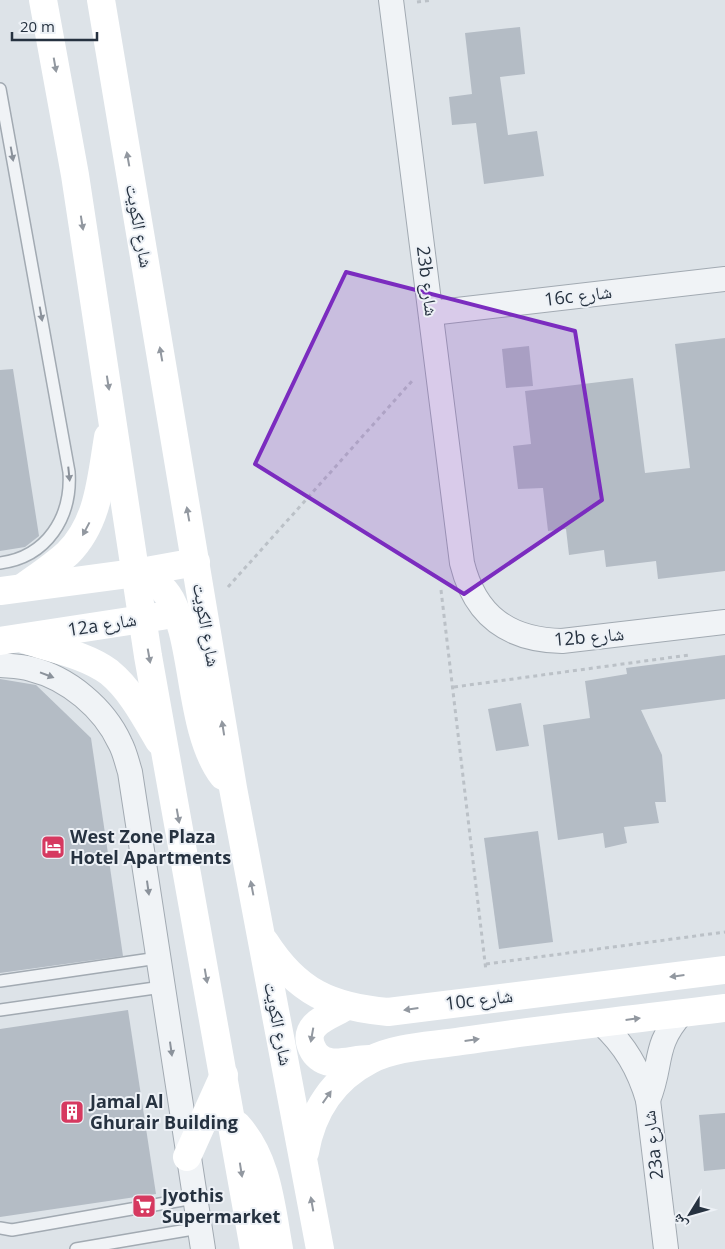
<svg xmlns="http://www.w3.org/2000/svg" width="725" height="1249" font-family="'Open Sans','Noto Naskh Arabic',sans-serif">
  <style>
    .building { fill: #b4bcc5 }
    .lines { fill: none; stroke-linecap: round; stroke-linejoin: round }
    .lane-casing { stroke: #a2aab2; stroke-width: 14 }
    .street-casing { stroke: #a2aab2; stroke-width: 26 }
    .path { stroke: #bbc1c7; stroke-width: 3; stroke-dasharray: 4 4; stroke-linecap: butt }
    .lane { stroke: #f0f3f6; stroke-width: 11 }
    .street { stroke: #f0f3f6; stroke-width: 24 }
    .secondary { stroke: #fff; stroke-width: 28 }
    .oneway { fill: #9298a0 }
    .oneway2 { fill: #8b929b }
    .marked { fill: #7b2cbf; fill-opacity: 0.2; stroke: #7b2cbf; stroke-width: 4; stroke-linejoin: round }
    .labels { text-anchor: middle; stroke-width: 4; stroke-linejoin: round; paint-order: stroke }
    .street-label { font-size: 18px; fill: #263240; stroke: #edf1f6 }
    .poi-label { font-size: 18px; font-weight: bold; fill: #263240; stroke: #edf1f6; text-anchor: start }
  </style>
  <rect width="100%" height="100%" fill="#dde3e8"/>
  <g class="building">
    <path d="M520,27L525,74L500,77L508,135L537,131L544,176L484,184L476,123L452,125L449,97L472,94L465,33Z"/>
    <path d="M725,338V571L658,579L656,561L606,567L604,550L569,555L566,529L548,531L543,488L518,489L513,446L531,444L525,391L633,378L645,473L690,468L675,344Z"/>
    <path d="M529,346L533,386L506,388L502,349Z"/>
    <path d="M13,369L39,536L25,547L0,551V370Z"/>
    <path d="M725,655V699L641,710L662,755L666,802H655L659,823L624,827L627,843L605,848L603,833L558,840L543,725L590,718L585,681L627,674L626,668Z"/>
    <path d="M0,679L36,685L91,738L123,956L0,973Z"/>
    <path d="M521,703L529,746L496,751L488,709Z"/>
    <path d="M538,831L553,942L499,949L484,838Z"/>
    <path d="M128,1010L156,1194L0,1217V1029Z"/>
    <path d="M725,1113V1169L704,1171L699,1115Z"/>
  </g>
  <g class="lines">
    <g class="lane-casing">
      <g id="lane">
        <path d="M0,89L69,472C72,517 47,557 0,563"/>
        <path d="M0,981L158,958"/>
        <path d="M0,1010L162,987"/>
        <path d="M0,1228L12,1230L194,1198"/>
        <path d="M76,1249L199,1228"/>
      </g>
    </g>
    <g class="street-casing">
      <g id="street">
        <path d="M391,0L462,563C475,616 509,640 562,641L725,622"/>
        <path d="M431,313L725,279"/>
        <path d="M0,665C10,666 21,666 31,669C68,678 104,708 120,743C125,752 127,763 130,772L203,1249"/>
        <path d="M601,1023C625,1045 639,1069 648,1100L666,1249"/>
        <path d="M648,1100C663,1064 652,1046 682,1013"/>
      </g>
    </g>
    <g class="path">
      <path d="M417,2L432,0"/>
      <path d="M228,587L412,381"/>
      <path d="M441,590L486,971"/>
      <path d="M454,687L689,655"/>
      <path d="M486,964L725,932"/>
    </g>
    <use href="#lane" class="lane"/>
    <use href="#street" class="street"/>
    <g class="secondary">
      <path d="M43,0L75,175L148,656L254,1249"/>
      <path d="M101,0L233,788L320,1249"/>
      <path d="M135,573C144,577 154,580 162,588C173,599 177,614 182,629C194,672 195,740 223,776"/>
      <path d="M22,588C37,577 54,566 68,553C99,522 101,478 108,437"/>
      <path d="M0,591L135,573L196,562"/>
      <path d="M26,640C53,649 86,655 109,672C131,690 145,717 159,741"/>
      <path d="M0,641L162,616"/>
      <path d="M265,942C297,992 331,1007 388,1012L725,970"/>
      <path d="M347,1006C331,1016 301,1023 312,1048C315,1055 322,1061 330,1062C342,1064 356,1059 369,1059"/>
      <path d="M237,1125C268,1159 271,1206 279,1249"/>
      <path d="M305,1152C312,1112 333,1079 370,1060C397,1046 432,1046 462,1041C549,1028 637,1019 725,1008"/>
      <path d="M187,1157L224,1075"/>
    </g>
  </g>
  <defs><path id="oneway-solid" d="M-6-.8H1V-3.2L6.5 0L1 3.2V.8H-6Z" transform="scale(1.25)"/></defs>
  <g class="oneway">
    <use href="#oneway-solid" transform="translate(55 65) rotate(80)"/>
    <use href="#oneway-solid" transform="translate(128 159) rotate(-100)"/>
    <use href="#oneway-solid" transform="translate(82 223) rotate(81)"/>
    <use href="#oneway-solid" transform="translate(161 354) rotate(-100)"/>
    <use href="#oneway-solid" transform="translate(108 383) rotate(81)"/>
    <use href="#oneway-solid" transform="translate(188 514) rotate(-100)"/>
    <use href="#oneway-solid" transform="translate(86 529) rotate(118)"/>
    <use href="#oneway-solid" transform="translate(149 656) rotate(80)"/>
    <use href="#oneway-solid" transform="translate(223 728) rotate(-99)"/>
    <use href="#oneway-solid" transform="translate(178 816) rotate(80)"/>
    <use href="#oneway-solid" transform="translate(252 888) rotate(-101)"/>
    <use href="#oneway-solid" transform="translate(206 976) rotate(80)"/>
    <use href="#oneway-solid" transform="translate(677 976) rotate(173)"/>
    <use href="#oneway-solid" transform="translate(411 1009) rotate(172)"/>
    <use href="#oneway-solid" transform="translate(633 1019) rotate(-7)"/>
    <use href="#oneway-solid" transform="translate(312 1035) rotate(100)"/>
    <use href="#oneway-solid" transform="translate(472 1040) rotate(-8)"/>
    <use href="#oneway-solid" transform="translate(327 1097) rotate(-55)"/>
    <use href="#oneway-solid" transform="translate(241 1170) rotate(81)"/>
    <use href="#oneway-solid" transform="translate(312 1204) rotate(-100)"/>
  </g>
  <g class="oneway2">
    <use href="#oneway-solid" transform="translate(12 154) rotate(80)"/>
    <use href="#oneway-solid" transform="translate(41 314) rotate(80)"/>
    <use href="#oneway-solid" transform="translate(69 474) rotate(84)"/>
    <use href="#oneway-solid" transform="translate(47 675) rotate(21)"/>
    <use href="#oneway-solid" transform="translate(148 888) rotate(82)"/>
    <use href="#oneway-solid" transform="translate(171 1049) rotate(82)"/>
  </g>
  <path class="marked" d="M346,272L575,331L602,500L464,594L255,464Z"/>
  <defs>
    <g id="hotel-square" transform="scale(1.25)"><rect x="-9" y="-9" width="18" height="18" rx="4" fill="#d63960" stroke="#edf1f6"/><path d="M-6-4.5h1.5V1H6V5H4.5V3h-9V5H-6ZM-4 0a1.8 1.8 0 1 1 3.6 0ZM.5 0V-2.5h3Q6-2.5 6 0Z" fill="#fff"/></g>
    <g id="building-square" transform="scale(1.25)"><rect x="-9" y="-9" width="18" height="18" rx="4" fill="#d63960" stroke="#edf1f6"/><path d="M-4-6H4V6H1V3H-1V6H-4ZM-2.5-4.3h1.7v1.8h-1.7ZM.8-4.3h1.7v1.8H.8ZM-2.5-1h1.7V.8h-1.7ZM.8-1h1.7V.8H.8Z" fill="#fff"/></g>
    <g id="supermarket-square" transform="scale(1.25)"><rect x="-9" y="-9" width="18" height="18" rx="4" fill="#d63960" stroke="#edf1f6"/><path d="M-6-5.5h2.5l.6 2H6L4.5 2H-2.5L-4.4-4H-6ZM-1.5 3.2a1.3 1.3 0 1 0 .1 0ZM3 3.2a1.3 1.3 0 1 0 .1 0Z" fill="#fff"/></g>
  </defs>
  <g fill-rule="evenodd">
    <use href="#hotel-square" x="53" y="847"/>
    <use href="#building-square" x="72" y="1112"/>
    <use href="#supermarket-square" x="144" y="1206"/>
  </g>
  <g class="labels">
    <g class="street-label">
      <text transform="translate(139 226) rotate(80)" y="6">شارع الكويت</text>
      <text transform="translate(427 281) rotate(83)" y="6">23b شارع</text>
      <text transform="translate(578 296) rotate(-7)" y="6">16c شارع</text>
      <text transform="translate(102 625) rotate(-9)" y="6">12a شارع</text>
      <text transform="translate(206 625) rotate(80)" y="6">شارع الكويت</text>
      <text transform="translate(589 637) rotate(-5)" y="6">12b شارع</text>
      <text transform="translate(479 1000) rotate(-7)" y="6">10c شارع</text>
      <text transform="translate(278 1024) rotate(79)" y="6">شارع الكويت</text>
      <text transform="translate(653 1145) rotate(-97)" y="6">23a شارع</text>
    </g>
    <g class="poi-label">
      <text x="70" y="843">West Zone Plaza<tspan x="70" dy="21">Hotel Apartments</tspan></text>
      <text x="90" y="1108">Jamal Al<tspan x="90" dy="21">Ghurair Building</tspan></text>
      <text x="162" y="1202">Jyothis<tspan x="162" dy="21">Supermarket</tspan></text>
    </g>
  </g>
  <g transform="translate(690 1214) rotate(233)" stroke="#edf1f6" stroke-width="4" paint-order="stroke">
  <path d="M0-4L9 19L0 12L-9 19Z" fill="#263240"/>
  <text y="-8" font-size="14" font-weight="bold" text-anchor="middle" fill="#263240">ش</text>
  </g>
  <path d="M12 32v8h85v-8" fill="none" stroke="#263240" stroke-width="2.5"/>
  <text x="20" y="32" font-size="15" fill="#263240" stroke="#edf1f6" stroke-width="4" paint-order="stroke">20 m</text>
</svg>
